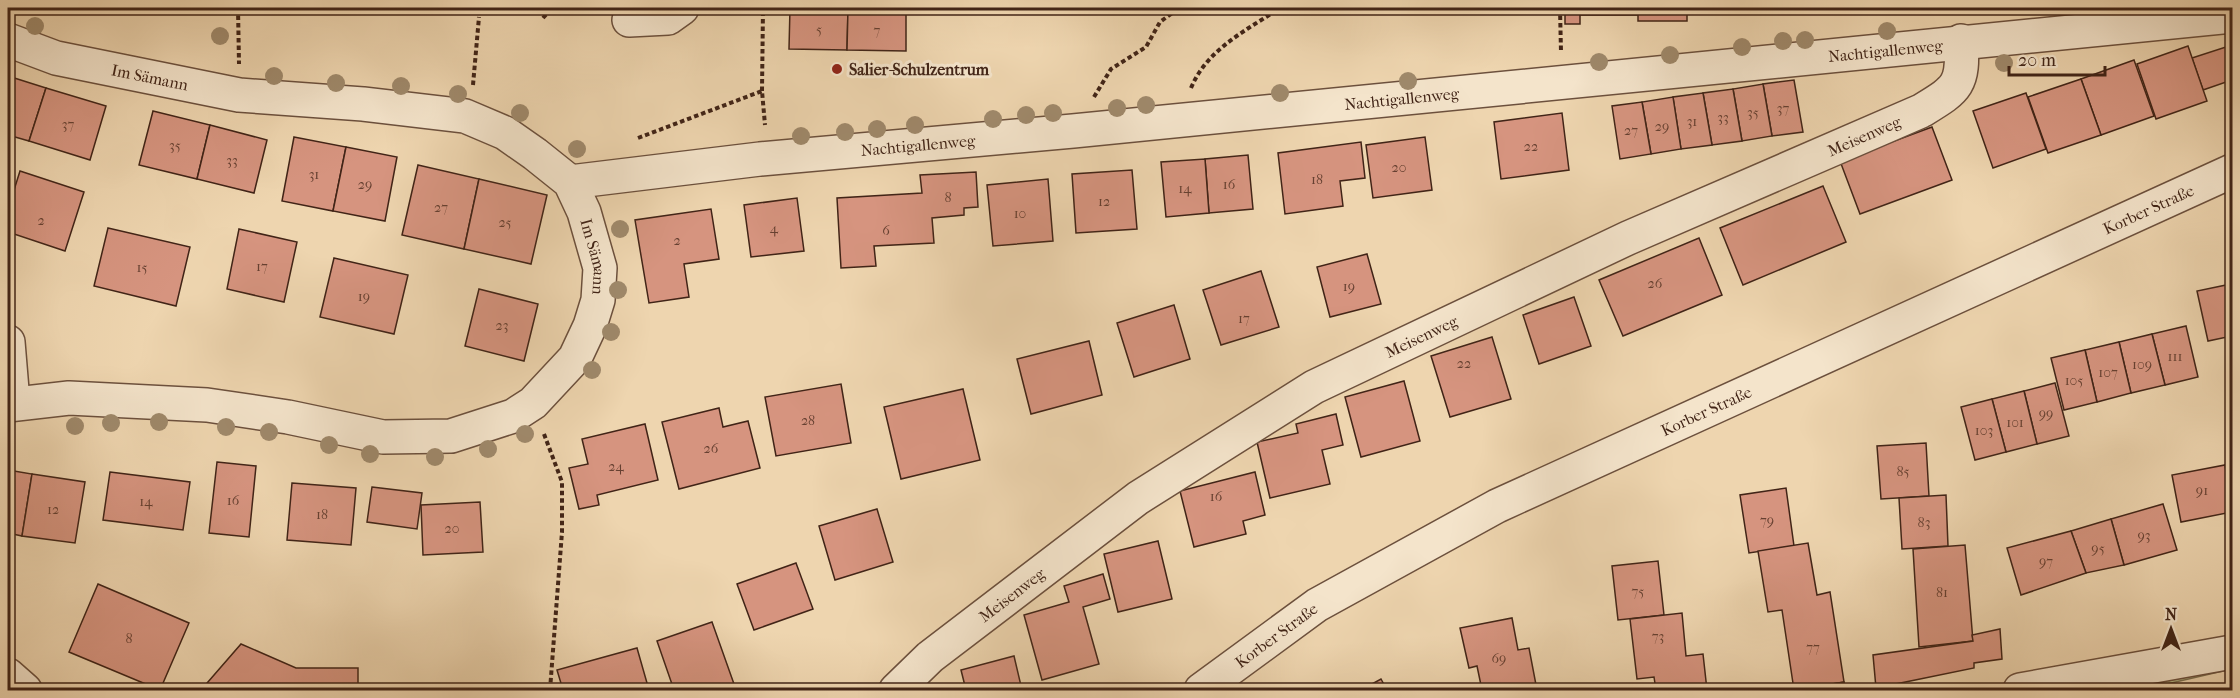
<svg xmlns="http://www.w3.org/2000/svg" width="2240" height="698" font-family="'IM FELL French Canon',serif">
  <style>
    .grass { fill: url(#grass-dots); stroke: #7c7051; stroke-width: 1.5 }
    .building { fill: #d6947f; stroke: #412417; stroke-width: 1.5 }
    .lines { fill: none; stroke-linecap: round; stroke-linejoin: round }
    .minor-casing { stroke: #6c503d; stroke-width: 36 }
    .path { stroke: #412417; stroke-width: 4; stroke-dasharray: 4.5 3; stroke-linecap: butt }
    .minor { stroke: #f4e4cb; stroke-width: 33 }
    .tree { fill: #9f896b }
    .poi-dot { fill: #8f2418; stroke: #f4e4cb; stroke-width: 2 }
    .labels { text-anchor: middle; stroke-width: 6; stroke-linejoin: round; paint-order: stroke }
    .number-label { font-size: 14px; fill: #664031 }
    .street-label { font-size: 16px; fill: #412417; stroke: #f4e4cb }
    .poi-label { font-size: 16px; font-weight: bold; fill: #412417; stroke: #f4e4cb; text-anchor: start }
  </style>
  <defs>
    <pattern id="grass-dots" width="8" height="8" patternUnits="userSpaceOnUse" patternTransform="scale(1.5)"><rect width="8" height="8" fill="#b8bd8b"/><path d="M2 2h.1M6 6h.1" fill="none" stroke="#9fa277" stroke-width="1.8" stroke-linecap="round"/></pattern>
  </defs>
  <rect width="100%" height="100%" fill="#eed5af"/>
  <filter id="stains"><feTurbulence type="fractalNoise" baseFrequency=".00333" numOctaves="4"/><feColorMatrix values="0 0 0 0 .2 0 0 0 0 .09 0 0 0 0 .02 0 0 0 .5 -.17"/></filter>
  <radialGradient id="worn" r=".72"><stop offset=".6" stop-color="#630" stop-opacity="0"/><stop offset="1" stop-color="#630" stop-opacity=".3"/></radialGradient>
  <path class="grass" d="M2232,659V669L2141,690H2100Z"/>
  <g class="building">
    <path d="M790,8H848L847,50L789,49Z"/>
    <path d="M848,8L906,9V51L847,50Z"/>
    <rect x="1565" y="8" width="15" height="16"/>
    <path d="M1580,8H1687V21H1638V15H1580Z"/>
    <rect x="1687" y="8" width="15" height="4"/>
    <path d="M2232,45V80L2203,90L2192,58Z"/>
    <path d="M2188,46L2207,101L2156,119L2137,64Z"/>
    <path d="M2134,60L2154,116L2101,135L2081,79Z"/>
    <path d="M8,76L46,88L29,141L8,135Z"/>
    <path d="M2081,79L2101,135L2048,153L2028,97Z"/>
    <path d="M1794,80L1803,132L1772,136L1763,84Z"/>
    <path d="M1763,84L1772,136L1742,141L1733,89Z"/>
    <path d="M46,88L106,106L90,160L29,141Z"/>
    <path d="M1733,89L1742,141L1712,145L1703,93Z"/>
    <path d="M1703,93L1712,145L1681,149L1673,97Z"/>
    <path d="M2026,93L2046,149L1993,168L1973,111Z"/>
    <path d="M1673,97L1681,149L1651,154L1642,102Z"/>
    <path d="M1642,102L1651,154L1620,159L1612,106Z"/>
    <path d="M153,111L210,125L197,179L139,165Z"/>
    <path d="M1562,113L1569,170L1501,179L1494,122Z"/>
    <path d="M210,125L267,140L254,193L197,179Z"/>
    <path d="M1932,127L1952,180L1860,214L1840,161Z"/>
    <path d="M294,137L346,147L333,211L282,201Z"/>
    <path d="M1425,137L1432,190L1373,198L1366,145Z"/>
    <path d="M1361,142L1365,178L1340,181L1343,206L1285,214L1278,153Z"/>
    <path d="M346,147L397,157L385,221L333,211Z"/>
    <path d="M1248,155L1253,209L1209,213L1205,159Z"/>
    <path d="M1205,159L1209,213L1166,217L1161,162Z"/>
    <path d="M418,165L479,179L464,249L402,235Z"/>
    <path d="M1132,170L1137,229L1076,233L1072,174Z"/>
    <path d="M20,171L84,192L65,251L8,232V209Z"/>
    <path d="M976,172L978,207L964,208V215L932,218L934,243L874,246L876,266L841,268L837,198L922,193L920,175Z"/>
    <path d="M479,179L547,195L531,264L464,249Z"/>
    <path d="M1048,179L1053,241L993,246L987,185Z"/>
    <path d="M1823,186L1846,242L1743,285L1720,228Z"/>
    <path d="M797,198L804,251L751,257L744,205Z"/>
    <path d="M711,209L719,259L684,264L689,297L649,303L635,220Z"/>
    <path d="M108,228L190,247L176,306L94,286Z"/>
    <path d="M239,229L297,242L284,302L227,289Z"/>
    <path d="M1699,238L1722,295L1623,336L1599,280Z"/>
    <path d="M1367,254L1381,304L1330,317L1317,267Z"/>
    <path d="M334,258L408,275L394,334L320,317Z"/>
    <path d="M1261,271L1279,327L1221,345L1203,290Z"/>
    <path d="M2231,284L2232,336L2208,341L2197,291Z"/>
    <path d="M479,289L538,304L524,361L465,346Z"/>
    <path d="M1574,297L1591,346L1539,364L1523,315Z"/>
    <path d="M1174,305L1190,359L1134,377L1117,323Z"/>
    <path d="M2186,326L2198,377L2165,385L2152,334Z"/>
    <path d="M2152,334L2165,385L2131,393L2119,342Z"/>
    <path d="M1492,337L1511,399L1450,417L1431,356Z"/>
    <path d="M1089,341L1102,395L1031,414L1017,359Z"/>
    <path d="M2119,342L2131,393L2097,402L2085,350Z"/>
    <path d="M2085,350L2097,402L2064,410L2051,358Z"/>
    <path d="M1404,381L1420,441L1361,457L1345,397Z"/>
    <path d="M2055,383L2069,436L2037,444L2024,391Z"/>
    <path d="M841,384L851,443L776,456L765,397Z"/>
    <path d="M963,389L980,460L901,479L884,407Z"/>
    <path d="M2024,391L2037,444L2006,452L1992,399Z"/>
    <path d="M1992,399L2006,452L1975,460L1961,407Z"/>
    <path d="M719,408L723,427L748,421L760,468L679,489L662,422Z"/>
    <path d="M1336,414L1343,445L1322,450L1330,484L1270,498L1257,442L1298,433L1296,424Z"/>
    <path d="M645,424L658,480L597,495L599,505L579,509L569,468L588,464L582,439Z"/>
    <path d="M1926,443L1929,496L1881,499L1877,446Z"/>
    <path d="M217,462L256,466L249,537L209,533Z"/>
    <path d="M2232,464V505L2225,465Z"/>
    <path d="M2225,465L2232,512L2181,522L2172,475Z"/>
    <path d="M8,470L32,474L22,536L8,533Z"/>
    <path d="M110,472L190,482L183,530L103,520Z"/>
    <path d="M1255,472L1265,515L1243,521L1246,534L1194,547L1180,491Z"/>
    <path d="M32,474L85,482L75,543L22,536Z"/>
    <path d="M292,483L356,488L351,545L287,540Z"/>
    <path d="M372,487L422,493L417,529L367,522Z"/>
    <path d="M1786,488L1794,546L1749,553L1740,495Z"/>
    <path d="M1946,495L1948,546L1902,549L1899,498Z"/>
    <path d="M480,502L483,552L423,555L421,505Z"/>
    <path d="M2163,504L2177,550L2124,565L2111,519Z"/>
    <path d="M877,509L893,562L835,580L819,526Z"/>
    <path d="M2111,519L2124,565L2086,573L2071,531Z"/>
    <path d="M2071,531L2086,573L2021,595L2007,548Z"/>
    <path d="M1158,541L1172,599L1118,612L1104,554Z"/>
    <path d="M1808,543L1817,595L1830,592L1844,682L1794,690L1782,610L1768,612L1758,551Z"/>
    <path d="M1965,545L1973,641L1919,647L1913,549Z"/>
    <path d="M1658,561L1664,615L1618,620L1612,566Z"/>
    <path d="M796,563L813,609L754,630L737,584Z"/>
    <path d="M1103,574L1110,599L1083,607L1099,664L1042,680L1024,615L1069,602L1064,586Z"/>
    <path d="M98,584L189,623L160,690L69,652Z"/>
    <path d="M1682,613L1686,656L1703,654L1707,690H1656L1654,677L1637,679L1630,619Z"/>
    <path d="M1512,618L1518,650L1529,648L1537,690H1482L1477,666L1469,668L1460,628Z"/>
    <path d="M712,622L734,684L713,690H674L657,641Z"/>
    <path d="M2000,629L2002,659L1974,663V668L1876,688L1873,655L1973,641L1972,635Z"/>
    <path d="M241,644L296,668H358V690H201Z"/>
    <path d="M637,648L649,690H563L557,670Z"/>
    <path d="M1014,656L1022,690H966L961,670Z"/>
    <path d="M1381,679L1387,690H1361Z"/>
    <path d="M1844,682L1847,690H1780L1794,686V690Z"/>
    <path d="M433,684L506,686V690H433Z"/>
  </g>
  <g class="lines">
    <g class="minor-casing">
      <g id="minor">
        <path d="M629,20L668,18L682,8"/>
        <path id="s1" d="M8,40L56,58L239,95L363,104L465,116L505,133L535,154L570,182L584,212L600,268L598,300L590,326L575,358L533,403L513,416L451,436L383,437L288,417L207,405L69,398L8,405"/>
        <path id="s2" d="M570,182L760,159L1073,131L2232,16"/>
        <path d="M8,342L13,402"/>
        <path d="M8,675L25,690"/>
        <path id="s3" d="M896,690L930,657L1138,498L1314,387L1628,238L1921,111C1957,89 1964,86 1961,41"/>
        <path id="s4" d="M1201,690L1317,605L1497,506L2232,171"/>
        <path d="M2020,690L2232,652"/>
      </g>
    </g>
    <g class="path">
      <path d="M238,8L239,64"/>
      <path d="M1326,8H1371"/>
      <path d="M1560,8L1561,52"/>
      <path d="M543,18L552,8"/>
      <path d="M473,85L479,17"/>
      <path d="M1191,88C1207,49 1247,30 1280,8"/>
      <path d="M762,91L763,8"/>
      <path d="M1094,97L1111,69L1146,47L1160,22L1179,8"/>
      <path d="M638,138L762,91L765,125"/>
      <path d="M544,434L562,482V532L550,690"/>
    </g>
    <use href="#minor" class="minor"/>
  </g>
  <g class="tree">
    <circle cx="35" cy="26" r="9"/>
    <circle cx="1887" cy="31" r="9"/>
    <circle cx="220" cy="36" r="9"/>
    <circle cx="1805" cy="40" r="9"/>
    <circle cx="1783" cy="41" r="9"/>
    <circle cx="1742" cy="47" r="9"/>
    <circle cx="1670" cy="55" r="9"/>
    <circle cx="1599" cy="62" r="9"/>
    <circle cx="2004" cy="63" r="9"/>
    <circle cx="274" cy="76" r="9"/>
    <circle cx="1408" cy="81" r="9"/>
    <circle cx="336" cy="83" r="9"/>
    <circle cx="401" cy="86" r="9"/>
    <circle cx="1280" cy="93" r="9"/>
    <circle cx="458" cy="94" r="9"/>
    <circle cx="1146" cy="105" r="9"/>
    <circle cx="1117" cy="108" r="9"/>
    <circle cx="520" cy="113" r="9"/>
    <circle cx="1053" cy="113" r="9"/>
    <circle cx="1026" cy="115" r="9"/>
    <circle cx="993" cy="119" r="9"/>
    <circle cx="915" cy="125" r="9"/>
    <circle cx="877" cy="129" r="9"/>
    <circle cx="845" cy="132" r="9"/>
    <circle cx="801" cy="136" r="9"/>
    <circle cx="577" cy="149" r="9"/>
    <circle cx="620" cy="229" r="9"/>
    <circle cx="618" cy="290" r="9"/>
    <circle cx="611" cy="332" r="9"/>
    <circle cx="592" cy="370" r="9"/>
    <circle cx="159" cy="422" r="9"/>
    <circle cx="111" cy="423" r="9"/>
    <circle cx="75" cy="426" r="9"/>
    <circle cx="226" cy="427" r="9"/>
    <circle cx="269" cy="432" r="9"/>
    <circle cx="525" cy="434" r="9"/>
    <circle cx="329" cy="445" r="9"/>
    <circle cx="488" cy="449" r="9"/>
    <circle cx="370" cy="454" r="9"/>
    <circle cx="435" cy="457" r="9"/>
  </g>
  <circle class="poi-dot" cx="837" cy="69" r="6"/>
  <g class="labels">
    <g class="number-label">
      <text x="819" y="34">5</text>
      <text x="877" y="35">7</text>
      <text x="1783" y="113">37</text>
      <text x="1753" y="117">35</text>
      <text x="1723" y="122">33</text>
      <text x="1692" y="126">31</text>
      <text x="68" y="129">37</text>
      <text x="1662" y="131">29</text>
      <text x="1631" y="135">27</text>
      <text x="175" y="150">35</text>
      <text x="1531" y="151">22</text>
      <text x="232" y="165">33</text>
      <text x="1399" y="172">20</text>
      <text x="314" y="179">31</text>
      <text x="1317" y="184">18</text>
      <text x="365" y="189">29</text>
      <text x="1229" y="189">16</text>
      <text x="1185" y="193">14</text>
      <text x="948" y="202">8</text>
      <text x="1104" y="206">12</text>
      <text x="441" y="212">27</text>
      <text x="1020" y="218">10</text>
      <text x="41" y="225">2</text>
      <text x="505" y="227">25</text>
      <text x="774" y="233">4</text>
      <text x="886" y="235">6</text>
      <text x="677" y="245">2</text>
      <text x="262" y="271">17</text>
      <text x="142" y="272">15</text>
      <text x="1655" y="288">26</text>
      <text x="1349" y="291">19</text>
      <text x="364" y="301">19</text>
      <text x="1244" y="323">17</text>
      <text x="502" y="330">23</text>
      <text x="2175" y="361">111</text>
      <text x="1464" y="368">22</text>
      <text x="2142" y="369">109</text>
      <text x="2108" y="377">107</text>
      <text x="2074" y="385">105</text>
      <text x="2046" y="418">99</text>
      <text x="808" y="425">28</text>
      <text x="2015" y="427">101</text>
      <text x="1984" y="435">103</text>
      <text x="711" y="453">26</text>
      <text x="616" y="471">24</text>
      <text x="1903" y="476">85</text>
      <text x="2202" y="495">91</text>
      <text x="1216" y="501">16</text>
      <text x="233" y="505">16</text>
      <text x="146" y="506">14</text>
      <text x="53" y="514">12</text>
      <text x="322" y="519">18</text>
      <text x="1767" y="525">79</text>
      <text x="1924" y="527">83</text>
      <text x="452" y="533">20</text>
      <text x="2144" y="540">93</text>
      <text x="2098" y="553">95</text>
      <text x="2046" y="566">97</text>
      <text x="1638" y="596">75</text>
      <text x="1942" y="597">81</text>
      <text x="1658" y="641">73</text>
      <text x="129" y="643">8</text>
      <text x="1813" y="652">77</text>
      <text x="1499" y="663">69</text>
    </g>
    <g class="street-label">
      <text dy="6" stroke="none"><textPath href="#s2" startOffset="1322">Nachtigallenweg</textPath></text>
      <text dy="6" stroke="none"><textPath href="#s1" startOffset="147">Im Sämann</textPath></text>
      <text dy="6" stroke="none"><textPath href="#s2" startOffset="836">Nachtigallenweg</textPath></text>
      <text dy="6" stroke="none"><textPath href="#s3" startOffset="1122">Meisenweg</textPath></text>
      <text dy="6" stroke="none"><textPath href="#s2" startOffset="350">Nachtigallenweg</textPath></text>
      <text dy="6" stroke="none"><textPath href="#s4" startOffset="1065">Korber Straße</textPath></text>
      <text dy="6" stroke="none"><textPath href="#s1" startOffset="669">Im Sämann</textPath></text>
      <text dy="6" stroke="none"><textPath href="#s3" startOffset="636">Meisenweg</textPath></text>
      <text dy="6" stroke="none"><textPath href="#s4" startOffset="579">Korber Straße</textPath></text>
      <text dy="6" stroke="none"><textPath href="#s3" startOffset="150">Meisenweg</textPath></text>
      <text dy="6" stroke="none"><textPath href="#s4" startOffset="93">Korber Straße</textPath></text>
    </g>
    <g class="poi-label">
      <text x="849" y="75">Salier-Schulzentrum</text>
    </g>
  </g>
  <rect width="2240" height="698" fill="none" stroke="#eed5af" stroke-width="30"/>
  <rect x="9" y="9" width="2222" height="680" fill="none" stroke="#412417" stroke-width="3"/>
  <rect x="15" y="15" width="2210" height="668" fill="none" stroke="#412417" stroke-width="1.5"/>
  <g transform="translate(2171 629)" stroke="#f4e4cb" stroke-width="4.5" paint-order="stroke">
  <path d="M0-4.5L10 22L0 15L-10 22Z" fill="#412417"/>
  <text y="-9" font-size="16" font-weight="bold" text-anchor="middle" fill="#412417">N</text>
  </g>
  <path d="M2009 66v9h96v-9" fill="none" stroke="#412417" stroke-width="3"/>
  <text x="2018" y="66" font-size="18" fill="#412417" stroke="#f4e4cb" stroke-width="4.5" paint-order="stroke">20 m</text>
  <rect width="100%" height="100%" filter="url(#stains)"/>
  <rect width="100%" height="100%" fill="url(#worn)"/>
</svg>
